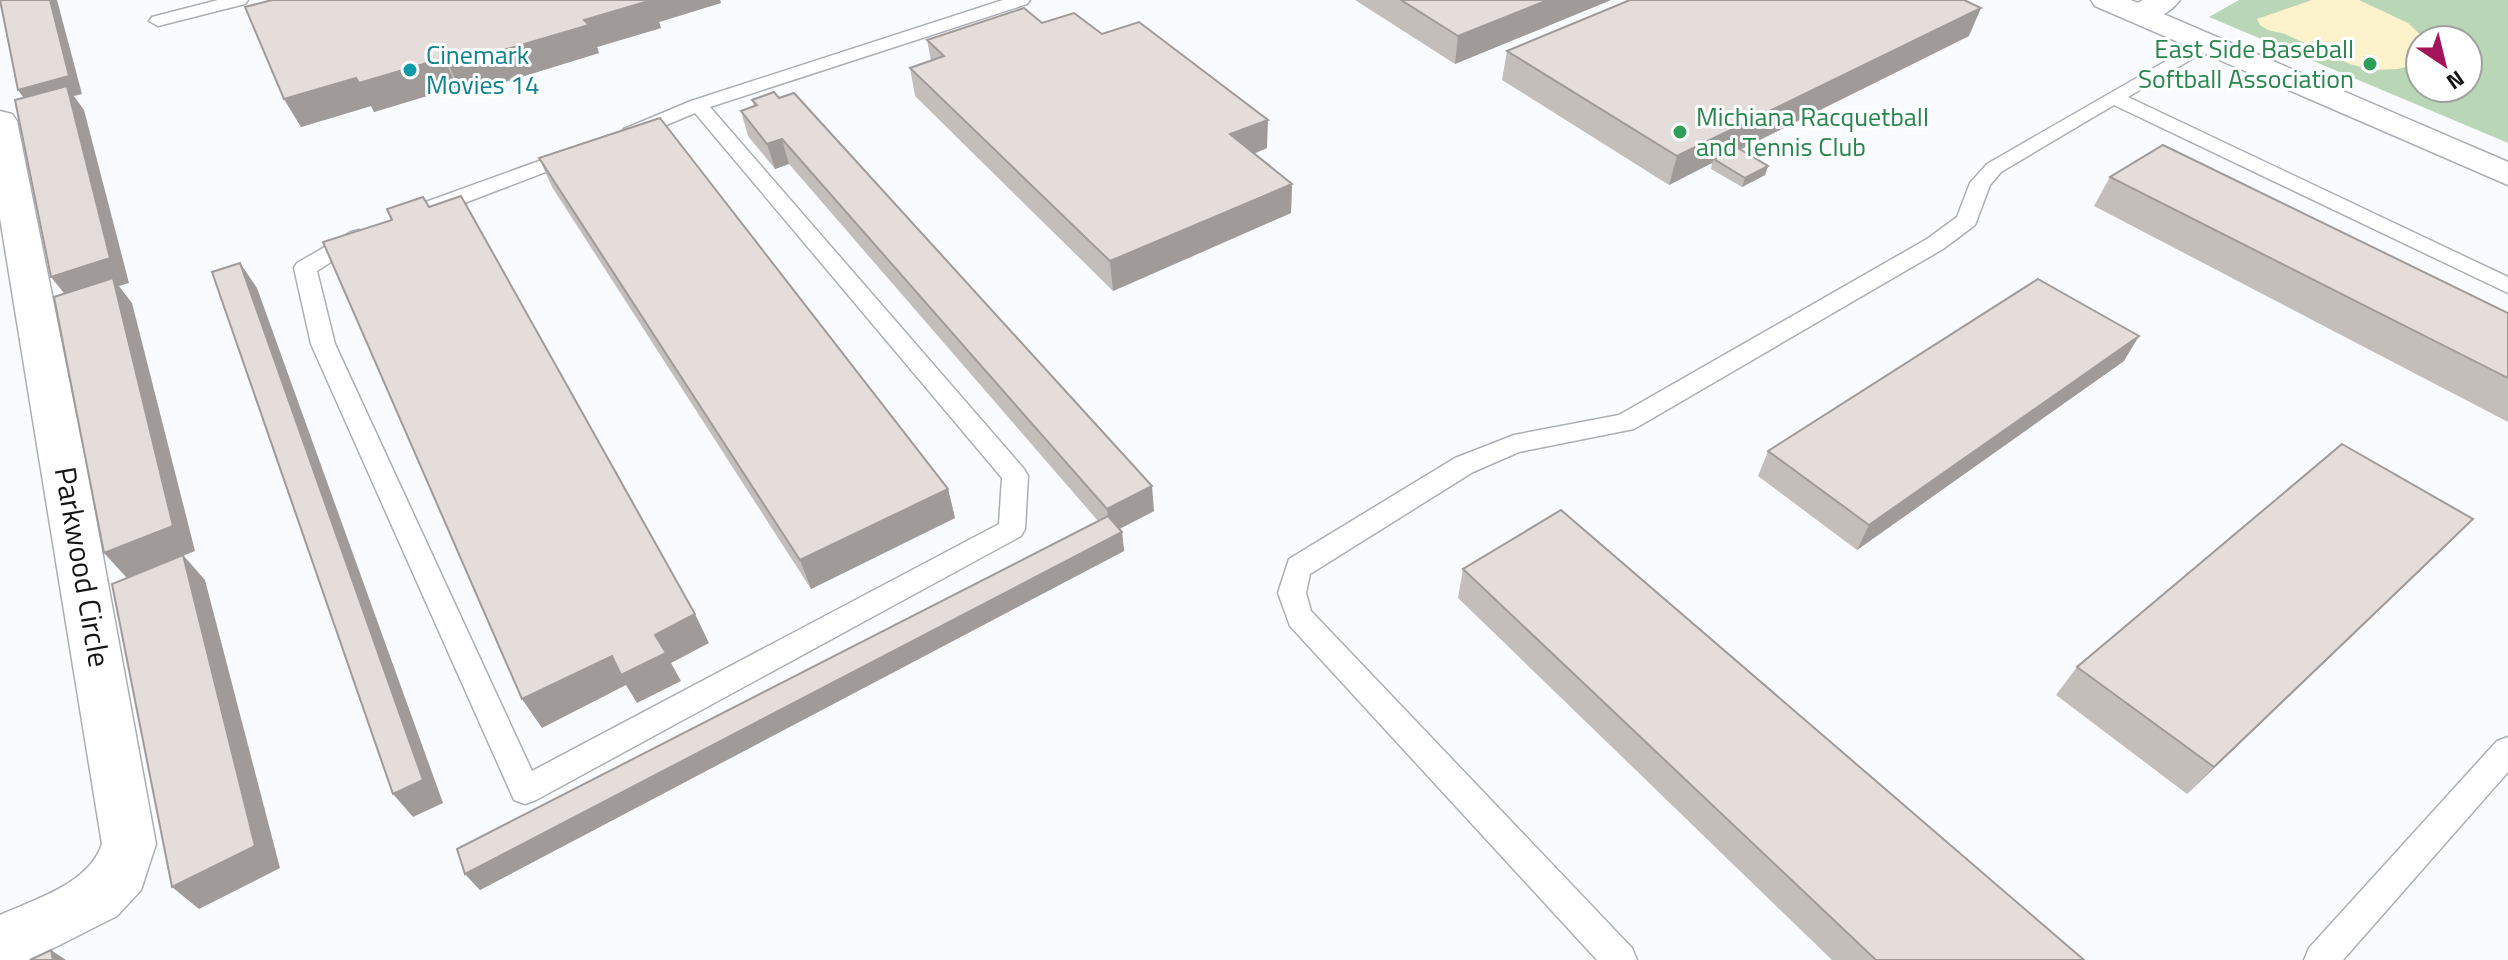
<svg xmlns="http://www.w3.org/2000/svg" width="2508" height="960" font-family="'Titillium Web',sans-serif">
  <style>
    .green { fill: #b9d6b6; fill-rule: evenodd }
    .sand { fill: #fcf2cc }
    .lines { fill: none; stroke-linecap: round; stroke-linejoin: round }
    .service-casing { stroke: #abafb4; stroke-width: 3 }
    .minor-casing { stroke: #abafb4; stroke-width: 3 }
    .tertiary-casing { stroke: #abafb4; stroke-width: 3 }
    .service { fill: #fff; fill-rule: evenodd }
    .minor { fill: #fff; fill-rule: evenodd }
    .tertiary { fill: #fff; fill-rule: evenodd }
    .wall { fill: #c4bebb }
    .shaded-wall { fill: #a09b99 }
    .building { fill: #e4ddda; stroke: #a09b99; stroke-width: 2 }
    .leisure-dot { fill: #2e9e5b; stroke: #fff; stroke-width: 3 }
    .culture-dot { fill: #0f9aa8; stroke: #fff; stroke-width: 3 }
    .labels { text-anchor: middle; stroke-width: 6; stroke-linejoin: round; paint-order: stroke }
    .far-leisure-label { font-size: 26px; fill: #27864d; stroke: #fff; text-anchor: end }
    .far-culture-label { font-size: 26px; fill: #0d838f; stroke: #fff; text-anchor: start }
    .street-label { font-size: 30px; fill: #141517; stroke: #fff }
  </style>
  <rect width="100%" height="100%" fill="#f9fbff"/>
  <path class="green" d="M2239,0H2508V143L2209,17ZM2420,40H2468V88H2420Z"/>
  <path class="sand" d="M2312,0H2359L2408,23L2426,40H2420V63L2398,69L2372,70L2350,64L2285,34L2268,30L2260,25L2257,19Z"/>
  <g class="lines">
    <g class="service-casing">
      <g id="service">
        <path d="M218,0H248L245,4L158,26L149,21L152,17Z"/>
        <path d="M1003,0H1030L1027,4L710,107L1024,469L1028,476L1025,529L1021,536L536,800L525,804L514,800L311,344L294,268L297,263L351,232L359,230L370,237L317,271L335,344L532,771L999,524L1002,478L695,113L638,137L631,139L621,133L624,129L691,101Z"/>
        <path d="M2206,38L2212,39L2215,43L2212,47L2128,97L2508,277V293L2114,105L2001,172L1990,185L1975,225L1943,249L1634,429L1519,452L1473,472L1310,574L1306,593L1311,611L1632,948L1637,960H1597L1290,626L1278,593L1289,559L1455,458L1514,435L1619,415L1927,239L1957,217L1970,183L1987,164Z"/>
        <path d="M575,148L582,150L585,154L582,158L436,214L428,215L417,209L420,204Z"/>
        <path d="M2508,737V772L2343,960H2304L2309,948L2497,741Z"/>
      </g>
    </g>
    <g class="minor-casing">
      <g id="minor">
        <path d="M2143,0H2180C2169,15 2146,25 2128,20L2124,14L2128,8Z"/>
        <path d="M0,111L12,114L17,121L86,464L156,844L141,890L117,916L30,960H0V915C35,899 89,884 102,844L0,218Z"/>
      </g>
    </g>
    <g class="tertiary-casing">
      <path id="tertiary" d="M2091,0H2131L2508,162V185L2095,6Z"/>
    </g>
    <use href="#service" class="service"/>
    <use href="#minor" class="minor"/>
    <use href="#tertiary" class="tertiary"/>
  </g>
  <g class="wall">
    <path d="M272,0H720L721,3L659,22L661,28L597,47L599,53L463,95L457,87L374,112L371,106L301,127L284,99Z"/>
    <path d="M1355,0H1611L1455,64Z"/>
    <path d="M1042,23L1102,34L1267,148L1254,154L1292,184L1291,213L1113,291L915,96L910,68L931,61L927,40Z"/>
    <path d="M1969,36L1740,150L1768,166L1765,175L1742,187L1711,169L1712,163L1669,185L1502,80L1507,51Z"/>
    <path d="M752,100L1154,511L1119,529L1122,532L1124,551L480,890L465,874L1098,521L789,164L775,169L748,136L741,111L754,106Z"/>
    <path d="M539,158L948,489L955,518L811,589L552,187Z"/>
    <path d="M2110,177L2508,313V422L2094,206Z"/>
    <path d="M2124,361L1857,550L1758,476L1768,451Z"/>
    <path d="M2473,519L2444,548L2187,794L2056,695L2077,667Z"/>
    <path d="M1463,569L2084,960H1832L1458,598Z"/>
  </g>
  <g class="shaded-wall">
    <path d="M50,0H57L82,94L74,96L84,110L129,283L119,286L132,303L195,551L127,578L104,553L71,302L51,277L31,108L18,90Z"/>
    <path d="M648,0H720L721,3L659,22L661,28L597,47L599,53L463,95L449,66L584,20Z"/>
    <path d="M1548,0H1611L1455,64L1458,36Z"/>
    <path d="M1981,8L1969,36L1717,161L1714,159L1712,163L1669,185L1677,156Z"/>
    <path d="M444,58L457,87L374,112L371,106L301,127L284,99L356,78Z"/>
    <path d="M1268,120L1267,148L1230,163V134Z"/>
    <path d="M782,139L789,164L775,169L767,144Z"/>
    <path d="M1768,166L1765,175L1742,187L1745,178Z"/>
    <path d="M1292,184L1291,213L1113,291L1110,261Z"/>
    <path d="M240,263L257,288L443,803L413,817L393,794Z"/>
    <path d="M2139,336L2124,361L1857,550L1869,525Z"/>
    <path d="M1152,486L1154,511L1110,534L1107,509Z"/>
    <path d="M948,489L955,518L811,589L800,560Z"/>
    <path d="M2473,519L2444,548L2187,794L2214,767Z"/>
    <path d="M1122,532L1124,551L480,890L465,874Z"/>
    <path d="M183,555L205,580L280,868L199,909L172,887Z"/>
    <path d="M695,614L709,643L671,663L681,681L637,703L626,685L542,728L522,699Z"/>
    <path d="M51,950L66,960H53Z"/>
  </g>
  <g class="building">
    <path d="M0,0H50L69,76L18,90Z"/>
    <path d="M272,0H652L584,20L589,25L449,66L444,58L359,83L356,78L284,99L245,7Z"/>
    <path d="M1401,0H1548L1458,36Z"/>
    <path d="M1630,0H1964L1981,8L1677,156L1507,51Z"/>
    <path d="M1024,8L1042,23L1074,13L1102,34L1139,22L1268,120L1230,134L1292,184L1110,261L910,68L944,56L927,40Z"/>
    <path d="M67,86L110,258L51,277L15,100Z"/>
    <path d="M774,92L779,98L794,93L1152,486L1107,509L782,139L767,144L741,111L757,105L752,100Z"/>
    <path d="M660,118L948,489L800,560L539,158Z"/>
    <path d="M2163,145L2508,313V378L2110,177Z"/>
    <path d="M1736,147L1768,166L1745,178L1714,159Z"/>
    <path d="M461,196L695,614L655,635L666,653L621,675L612,656L522,699L323,242L392,220L387,209L423,197L429,207Z"/>
    <path d="M240,263L423,780L393,794L212,272Z"/>
    <path d="M113,278L173,526L104,553L54,297Z"/>
    <path d="M2038,279L2139,336L1869,525L1768,451Z"/>
    <path d="M2342,444L2473,519L2214,767L2077,667Z"/>
    <path d="M1561,510L2084,960H1876L1463,569Z"/>
    <path d="M1108,516L1122,532L465,874L457,849Z"/>
    <path d="M183,555L255,846L172,887L112,584Z"/>
    <path d="M51,950L53,960H30Z"/>
  </g>
  <g class="leisure-dot">
    <circle cx="2370" cy="64" r="8"/>
    <circle cx="1680" cy="132" r="8"/>
  </g>
  <circle class="culture-dot" cx="410" cy="70" r="8"/>
  <g class="labels">
    <g class="far-leisure-label">
      <text x="2354" y="58">East Side Baseball<tspan x="2354" dy="30">Softball Association</tspan></text>
      <text x="1696" y="126" text-anchor="start">Michiana Racquetball<tspan x="1696" dy="30">and Tennis Club</tspan></text>
    </g>
    <g class="far-culture-label">
      <text x="426" y="64">Cinemark<tspan x="426" dy="30">Movies 14</tspan></text>
    </g>
    <g class="street-label">
      <text transform="translate(82 567) rotate(80)" y="10">Parkwood Circle</text>
    </g>
  </g>
  <g transform="translate(2444 64) rotate(145)"><circle r="38" fill="#ffffff" stroke="#a1a1a2" stroke-width="2"/>
  <path d="M0-6L14 30L0 20L-14 30Z" fill="#a3145a"/>
  <text y="-12" font-size="22" font-weight="bold" text-anchor="middle" fill="#141517">N</text>
  </g>
</svg>
